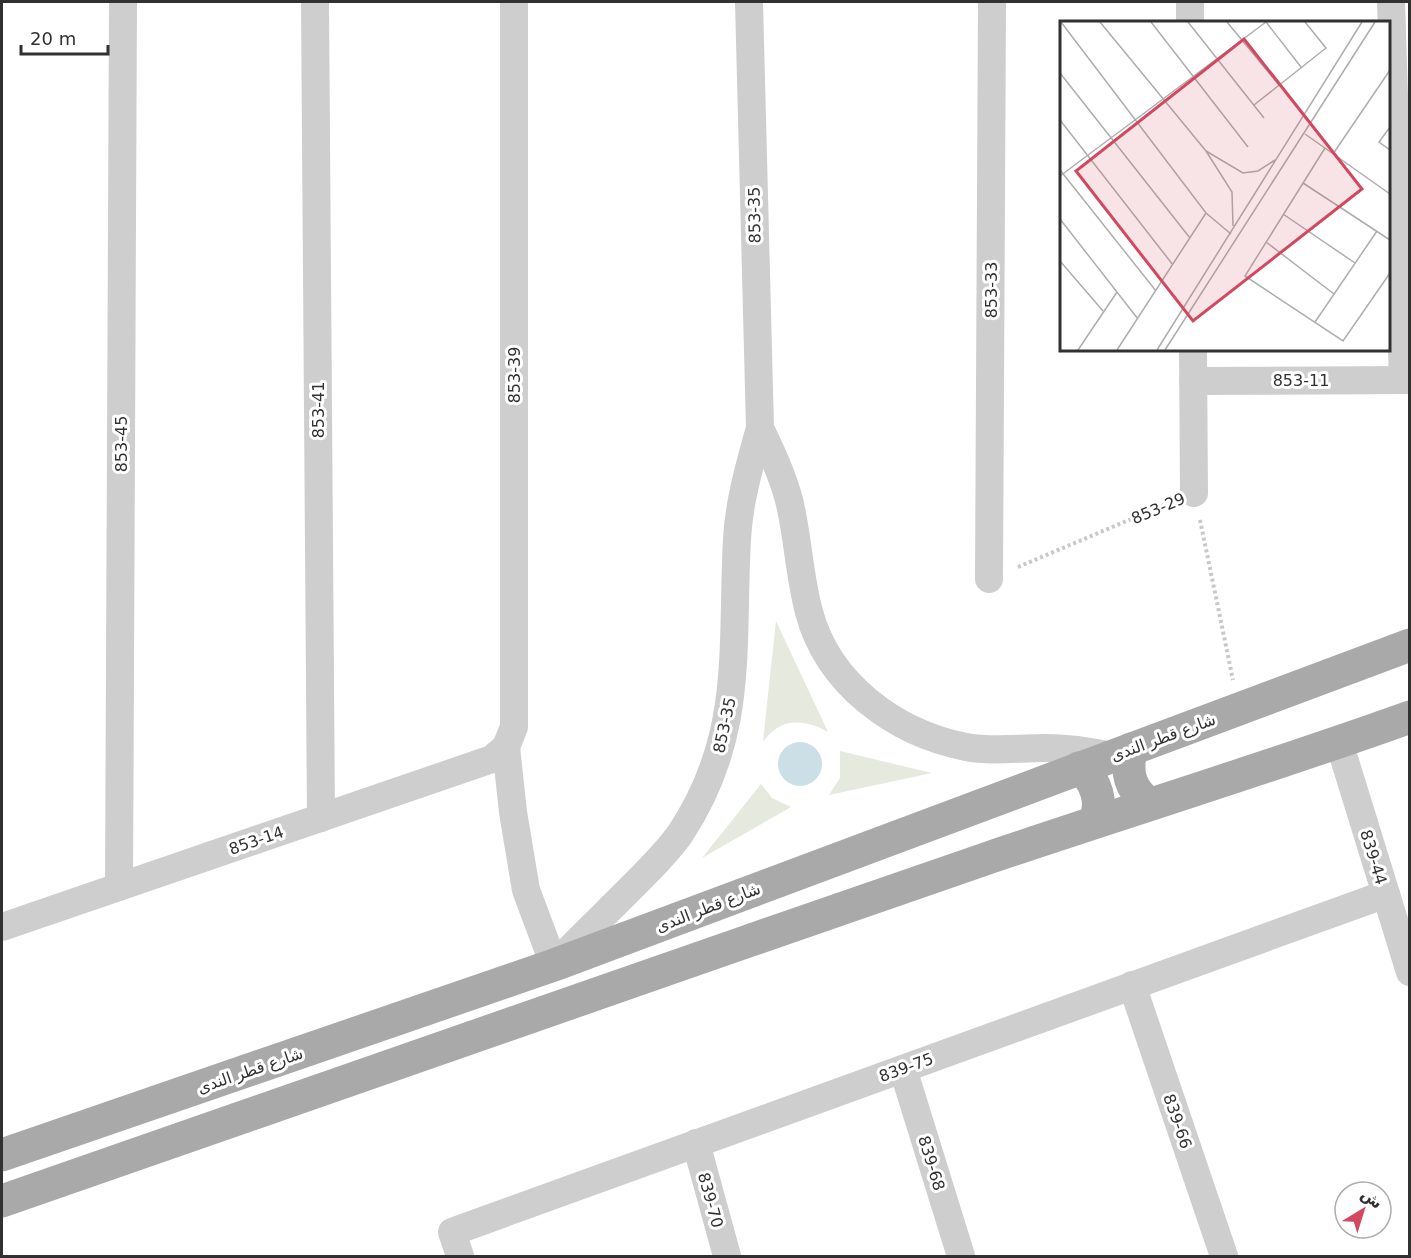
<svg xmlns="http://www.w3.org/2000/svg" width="1411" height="1258" font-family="'DejaVu Sans',Cairo,sans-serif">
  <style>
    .green { fill: #e5e9de }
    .water { fill: #ccdfe7 }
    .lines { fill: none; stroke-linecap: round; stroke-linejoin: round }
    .path { stroke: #c8c8c8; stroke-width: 4; stroke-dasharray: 3 3; stroke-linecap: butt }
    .street { stroke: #cecece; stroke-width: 28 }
    .primary { stroke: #a9a9a9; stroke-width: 33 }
    .labels { text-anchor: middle; stroke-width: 6; stroke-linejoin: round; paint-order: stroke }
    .street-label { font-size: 16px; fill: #313131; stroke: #fff }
    .inset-road { fill: none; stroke: #adadad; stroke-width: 1.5 }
    .view { fill: #d2485e; fill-opacity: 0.15; stroke: #d2485e; stroke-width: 3 }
    .inset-edge { fill: none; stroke: #313131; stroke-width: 3 }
  </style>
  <rect width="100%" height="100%" fill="#fff"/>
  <g class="green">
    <path d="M776,621L828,732C813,723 793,718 777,728C772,731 767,737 763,741Z"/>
    <path d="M840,751L932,773L829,795L840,778Z"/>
    <path d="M761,784L772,798L791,807L702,858Z"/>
  </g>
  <circle class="water" cx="800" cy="764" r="22"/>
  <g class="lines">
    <g class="path">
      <path d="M1200,520L1233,680"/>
      <path d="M1018,567L1169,503"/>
    </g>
    <g class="street">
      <path d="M315,2L321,818"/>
      <path d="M1190,2V22"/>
      <path d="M1391,2L1403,380"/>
      <path d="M1193,350L1194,493"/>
      <path d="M1193,381L1410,380"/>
      <path d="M760,428C771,451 782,474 789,500C798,536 799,575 809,612C828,684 895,733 966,747C992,752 1018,748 1044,748C1067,748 1089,751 1111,756"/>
      <path d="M989,579L992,2"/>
      <path d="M1339,742L1410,972"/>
      <path d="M506,747L513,812L526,890L554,965C578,940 603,916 628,891C646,873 665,855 680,834C745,736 731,649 737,539C739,501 750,464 760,428L749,2"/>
      <path d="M119,887L123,2"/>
      <path d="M2,927L492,759L506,747L514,727V2"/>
      <path d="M1132,985L1224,1256"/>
      <path d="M903,1069L961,1256"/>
      <path d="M696,1143L727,1256"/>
      <path d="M460,1256L452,1232L1386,894"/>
    </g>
    <g class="primary">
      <path d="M1131,749C1126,773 1129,788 1149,804"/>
      <path d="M1079,768C1096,779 1104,804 1094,822"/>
      <path d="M2,1155L554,965L1410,645"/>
      <path d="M2,1201C331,1086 661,971 991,857C1130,810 1271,767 1410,717"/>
    </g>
  </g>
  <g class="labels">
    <g class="street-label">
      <text transform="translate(754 215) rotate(-91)" y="6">853-35</text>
      <text transform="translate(991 290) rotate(-90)" y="6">853-33</text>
      <text transform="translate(514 375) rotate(-90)" y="6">853-39</text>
      <text x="1301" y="386">853-11</text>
      <text transform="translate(318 410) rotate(-90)" y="6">853-41</text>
      <text transform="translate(121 444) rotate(-90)" y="6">853-45</text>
      <text transform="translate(1158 508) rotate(-23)" y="6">853-29</text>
      <text transform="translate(724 725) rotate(-78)" y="6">853-35</text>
      <text transform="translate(1163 737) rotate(-20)" y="6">شارع قطر الندى</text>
      <text transform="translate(256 840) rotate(-19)" y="6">853-14</text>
      <text transform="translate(1374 857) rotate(73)" y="6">839-44</text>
      <text transform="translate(708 907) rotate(-21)" y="6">شارع قطر الندى</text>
      <text transform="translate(906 1067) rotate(-20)" y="6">839-75</text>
      <text transform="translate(250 1070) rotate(-19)" y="6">شارع قطر الندى</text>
      <text transform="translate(1178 1121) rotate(71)" y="6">839-66</text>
      <text transform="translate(932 1163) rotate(73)" y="6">839-68</text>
      <text transform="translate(711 1200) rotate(75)" y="6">839-70</text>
    </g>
  </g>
  <g transform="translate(1060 21)">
    <rect width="330" height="330" fill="#fff"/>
    <path class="inset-road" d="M1,1L146,192L171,213M40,1L146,130L172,171L173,205M91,1L188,126M128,1L204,97M167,1L219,64M206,1L241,46M0,52L130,217M194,84L266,27L245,1M0,99L113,244M330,106L319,121L330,129M245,113L330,173M265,127L185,255L283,320L330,252M146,130L183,152L198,150L215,139M273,133L330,49M0,149L96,270M0,155L206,1M243,162L330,219M223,193L295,242M0,198L78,298M206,221L274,273M0,240L43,290M255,301L317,210M18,329L57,271M57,329L146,192M97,329L302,1M105,329L315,1"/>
    <path class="view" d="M184,18L302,168L133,300L16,150Z"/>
    <rect width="330" height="330" class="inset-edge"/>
  </g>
  <rect width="1411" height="1258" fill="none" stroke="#313131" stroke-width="6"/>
  <g transform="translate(1363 1210) rotate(38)"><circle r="28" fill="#ffffff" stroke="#adadad" stroke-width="1.5"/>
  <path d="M0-4.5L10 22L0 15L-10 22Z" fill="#d2485e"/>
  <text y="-9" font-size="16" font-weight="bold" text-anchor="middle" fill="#313131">ش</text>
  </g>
  <path d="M21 45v9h87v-9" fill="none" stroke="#313131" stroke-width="3"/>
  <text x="30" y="45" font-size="18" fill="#313131" stroke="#ffffff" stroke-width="4.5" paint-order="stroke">20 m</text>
</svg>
